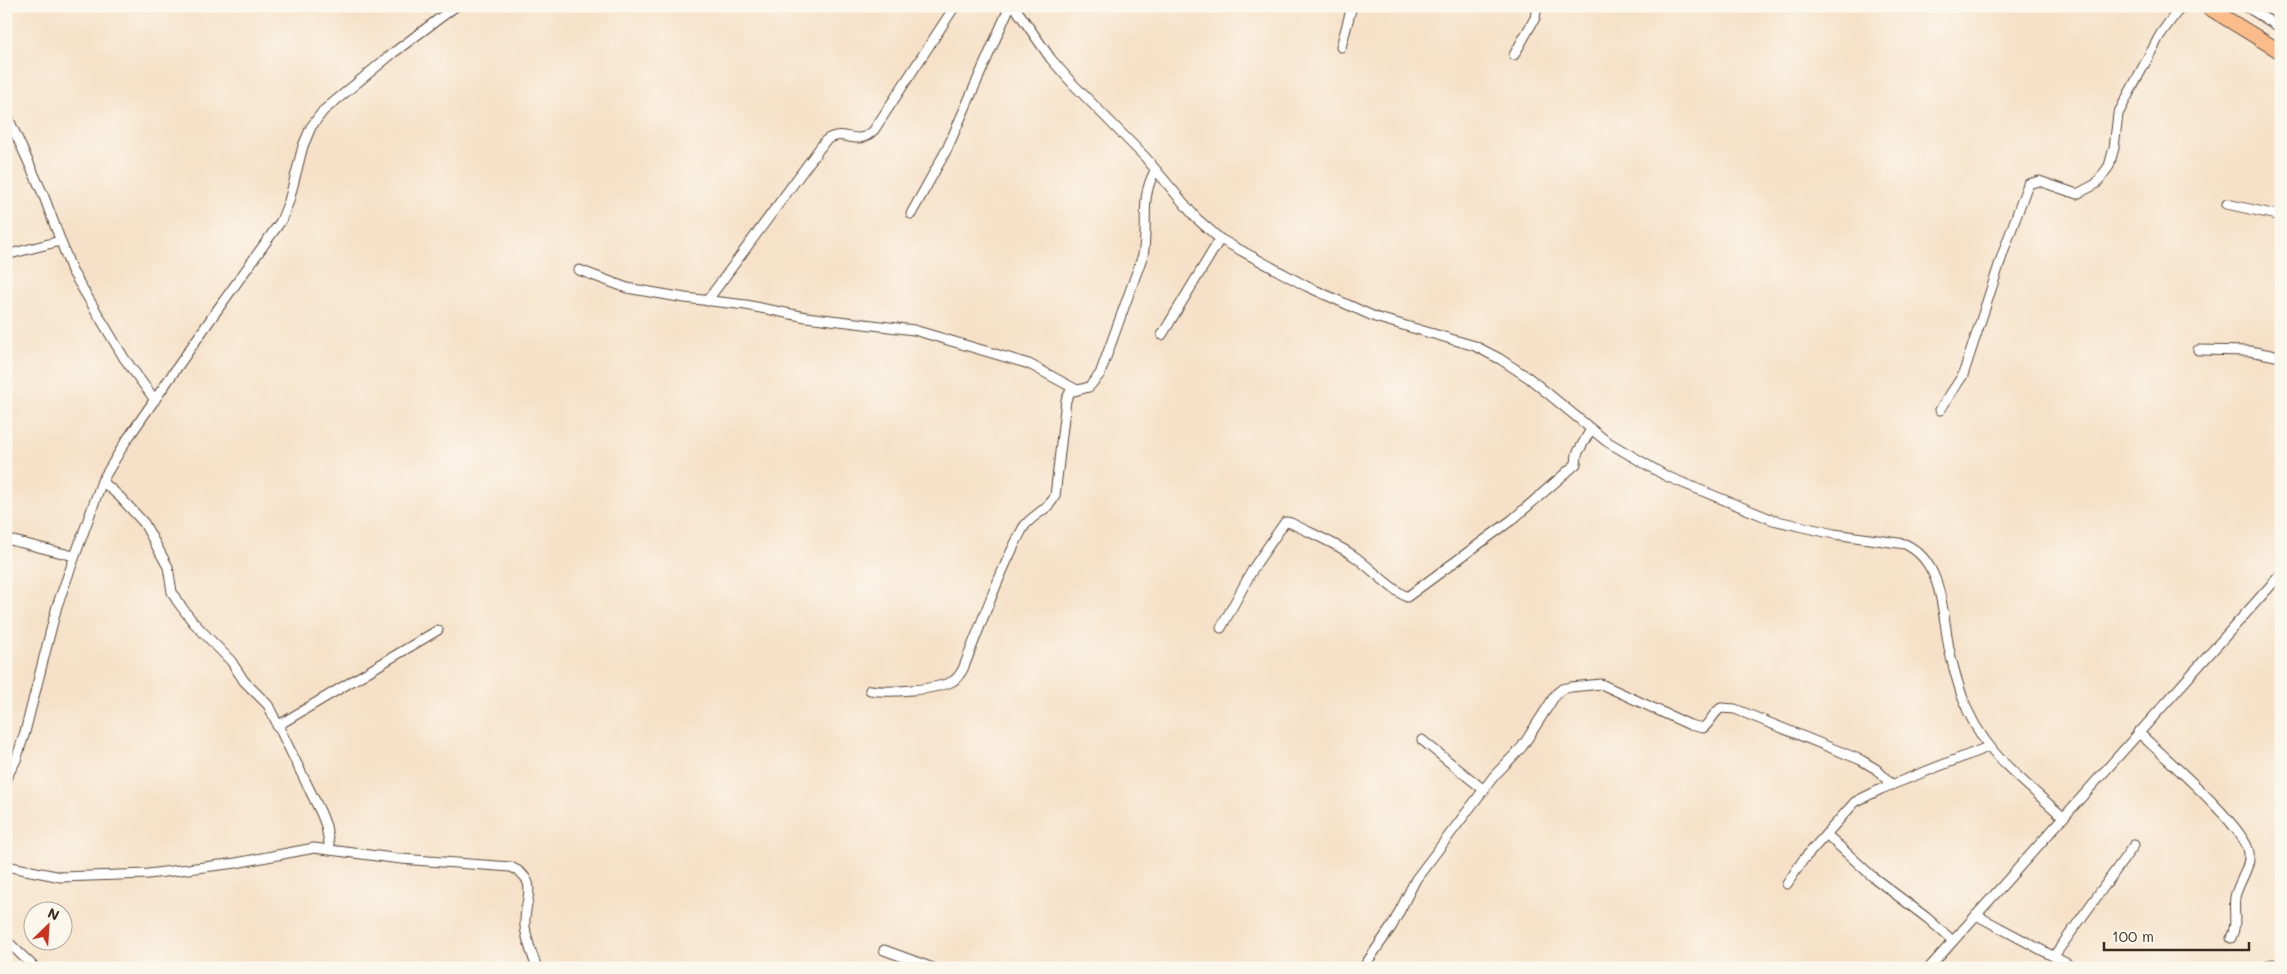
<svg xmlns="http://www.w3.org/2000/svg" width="2287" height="974" font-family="Mali,sans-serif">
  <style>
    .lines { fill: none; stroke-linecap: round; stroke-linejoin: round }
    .minor-casing { stroke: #574538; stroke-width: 11 }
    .trunk-casing { stroke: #574538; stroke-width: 16 }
    .minor { stroke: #fff; stroke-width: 9 }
    .trunk { stroke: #fabc8b; stroke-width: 14 }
  </style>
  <rect width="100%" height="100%" fill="#fbf7ec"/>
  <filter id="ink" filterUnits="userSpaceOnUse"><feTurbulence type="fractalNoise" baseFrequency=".02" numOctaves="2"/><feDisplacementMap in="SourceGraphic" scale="10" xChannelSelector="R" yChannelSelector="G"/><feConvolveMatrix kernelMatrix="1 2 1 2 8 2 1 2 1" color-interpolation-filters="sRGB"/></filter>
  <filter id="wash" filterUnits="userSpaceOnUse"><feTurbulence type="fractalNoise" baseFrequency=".0096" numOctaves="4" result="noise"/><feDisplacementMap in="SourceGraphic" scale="20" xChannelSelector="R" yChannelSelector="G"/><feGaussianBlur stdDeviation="1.12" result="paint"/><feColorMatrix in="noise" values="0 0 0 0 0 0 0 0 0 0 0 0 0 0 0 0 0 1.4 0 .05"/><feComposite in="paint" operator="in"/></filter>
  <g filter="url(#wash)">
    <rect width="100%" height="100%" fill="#f6e1c8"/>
  </g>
  <g filter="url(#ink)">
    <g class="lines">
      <g class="minor-casing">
        <g id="minor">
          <path d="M1014,6L1051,59L1072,83L1145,157L1196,218L1220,239L1306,286L1375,317L1475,346L1500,359L1529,378L1606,441L1666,476L1773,520L1834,534L1905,544C1943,562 1942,611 1949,648C1952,664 1957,680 1962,696C1981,752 2021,778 2063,817"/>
          <path d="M2245,6L2281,28"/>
          <path d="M1341,47L1352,6"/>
          <path d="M1514,55L1535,18L1537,6"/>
          <path d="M6,113L43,194L72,271L124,358L155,400"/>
          <path d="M2227,204L2281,216"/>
          <path d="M911,214L947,149L1010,6"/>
          <path d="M6,255L60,241"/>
          <path d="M579,270L627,288L685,298L746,305L806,317L914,330L1029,364L1077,390"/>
          <path d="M707,301L825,141C843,126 856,149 874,130L955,6"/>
          <path d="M1162,335L1220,239"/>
          <path d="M2198,350L2250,351L2281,357"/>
          <path d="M1940,410L1963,375L2003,253L2028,184L2039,181L2077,194L2096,184L2109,166L2114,148L2118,114L2160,35L2181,6"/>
          <path d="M102,481L120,497L144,523L168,567L172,592L177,601L193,622L231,661L244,681L268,705L321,813L326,826L330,849"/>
          <path d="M6,539L74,556"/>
          <path d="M1221,628L1254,567L1285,522L1291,523C1312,534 1335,543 1354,556C1371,568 1390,589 1407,597L1513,519L1576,464L1577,454L1591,429"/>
          <path d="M870,690C888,693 936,690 953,681C958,678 960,674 963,669C982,622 999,573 1023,528C1031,515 1049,510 1055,496L1066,400L1070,392L1089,387L1100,374L1143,255C1149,225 1139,199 1155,171"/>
          <path d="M277,726L438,630"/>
          <path d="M2138,732C2159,752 2247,828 2249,853C2251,867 2238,883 2235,897C2233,912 2238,924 2231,938"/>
          <path d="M1422,740L1484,790"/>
          <path d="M6,778L16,760L25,732L57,606L102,481L126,441L215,313L281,221L289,201L303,146L311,127L323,111L393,53L456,6"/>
          <path d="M1826,834L1873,877L1927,918L1953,941"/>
          <path d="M6,866L61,877L148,874L236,863L314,848L401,859L511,867C542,881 523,900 525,926C526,940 532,954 537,968"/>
          <path d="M1787,884L1803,860L1855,802L1881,789L1988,747"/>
          <path d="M1976,915L2075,968"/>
          <path d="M6,940L35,968"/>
          <path d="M884,950L933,968"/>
          <path d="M2054,956L2134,845"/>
          <path d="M1363,968L1392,926L1416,879L1494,776L1522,747L1556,694L1562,689L1571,687L1601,684L1690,725L1703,728C1711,722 1713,713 1721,708L1735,709L1861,760L1876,769L1892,785"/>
          <path d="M1929,968L2281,574"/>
          <path d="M2264,968L2272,964L2281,965"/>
        </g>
      </g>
      <g class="trunk-casing">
        <path id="trunk" d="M2206,6L2281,52"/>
      </g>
      <use href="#minor" class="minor"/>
      <use href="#trunk" class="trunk"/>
    </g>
  </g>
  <rect width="2287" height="974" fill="none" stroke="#fbf7ec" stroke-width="25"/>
  <g transform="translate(48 926) rotate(25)"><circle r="24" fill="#fbf7ec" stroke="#aea59a"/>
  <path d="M0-4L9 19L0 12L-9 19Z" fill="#c8321e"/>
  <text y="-8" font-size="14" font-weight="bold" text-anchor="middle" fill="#3b2a1e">N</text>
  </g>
  <path d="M2104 942v8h145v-8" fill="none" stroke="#3b2a1e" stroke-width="2.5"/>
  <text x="2112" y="942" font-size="15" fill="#3b2a1e" stroke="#fbf7ec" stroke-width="4" paint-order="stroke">100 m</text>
</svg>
